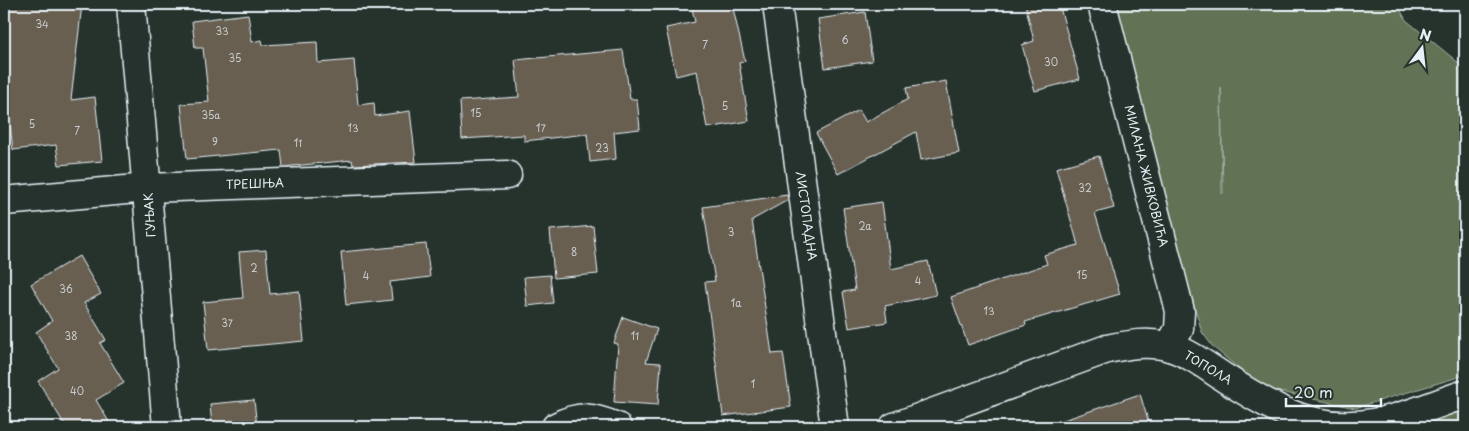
<svg xmlns="http://www.w3.org/2000/svg" width="1469" height="431" font-family="'Playpen Sans',sans-serif">
  <style>
    .green { fill: #627254; stroke: #a5b2a6; fill-rule: evenodd }
    .building { fill: #685f51; stroke: #e8f1f8 }
    .lines { fill: none; stroke-linecap: round; stroke-linejoin: round }
    .minor-casing { stroke: #e8f1f8; stroke-width: 31 }
    .tertiary-casing { stroke: #e8f1f8; stroke-width: 31 }
    .minor { stroke: #26332d; stroke-width: 28 }
    .tertiary { stroke: #26332d; stroke-width: 28 }
    .labels { text-anchor: middle; stroke-width: 5; stroke-linejoin: round; paint-order: stroke }
    .number-label { font-size: 10px; fill: #c8ccce }
    .street-label { font-size: 12px; fill: #e8f1f8; stroke: #26332d }
  </style>
  <rect width="100%" height="100%" fill="#26332d"/>
  <filter id="ink" filterUnits="userSpaceOnUse"><feTurbulence type="fractalNoise" baseFrequency=".02" numOctaves="2"/><feDisplacementMap in="SourceGraphic" scale="10" xChannelSelector="R" yChannelSelector="G"/><feConvolveMatrix kernelMatrix="1 2 1 2 8 2 1 2 1" color-interpolation-filters="sRGB"/></filter>
  <g filter="url(#ink)">
    <g class="green">
      <path d="M1104,4H1397L1406,20L1465,68V375L1355,408L1262,388L1213,347L1202,332ZM1221,87L1223,193L1222,194Z"/>
      <path d="M1465,410V427H1415L1431,420Z"/>
    </g>
    <g class="building">
      <path d="M4,4H82L71,100L95,97L102,161L59,165L56,145L13,150L4,74Z"/>
      <path d="M691,4H732L745,61L739,63L749,121L707,128L697,71L676,76L666,28L695,22Z"/>
      <path d="M1025,4H1059L1080,79L1035,91L1022,45L1034,41Z"/>
      <path d="M865,12L872,61L825,68L818,19Z"/>
      <path d="M248,14L252,42L262,40L263,45L317,42L318,63L354,60L358,105L374,103L375,116L410,111L416,162L353,165L352,160L283,167L281,150L187,159L181,104L209,102L203,48H195L192,21Z"/>
      <path d="M623,50L630,99H637L640,129L614,132L616,159L590,162L587,134L524,141V135L462,139L460,101L519,97L515,60Z"/>
      <path d="M946,81L959,153L921,160L916,132L838,174L816,133L859,110L866,122L908,99L906,88Z"/>
      <path d="M1099,156L1114,208L1095,213L1120,294L1025,322L1026,325L968,345L951,297L1047,264L1044,255L1078,245L1056,168Z"/>
      <path d="M787,195L788,200L752,220L772,354L783,353L791,407L723,416L705,282L715,281L703,207Z"/>
      <path d="M882,202L891,269L928,261L936,295L885,306L887,322L849,328L843,292L855,290L843,208Z"/>
      <path d="M593,226L598,274L554,278L550,230Z"/>
      <path d="M426,244L430,277L390,282L392,300L346,305L341,252Z"/>
      <path d="M266,250L270,294L299,291L304,341L208,350L203,302L243,298L239,252Z"/>
      <path d="M79,256L101,294L84,303L106,340L100,343L124,383L96,400L112,427H66L38,381L58,368L36,332L52,321L31,284Z"/>
      <path d="M550,275L553,303L527,306L524,277Z"/>
      <path d="M623,317L657,329L646,362L661,363L658,405L614,402L618,344L614,343Z"/>
      <path d="M1140,394L1150,427H1053L1052,424Z"/>
      <path d="M254,400L257,427H212L210,404Z"/>
    </g>
    <g class="lines">
      <g class="minor-casing">
        <g id="minor">
          <path d="M777,4L835,427"/>
          <path d="M1102,4L1180,311L1179,329L1169,347"/>
          <path d="M4,201L148,188L507,175"/>
          <path d="M556,427C580,414 593,417 617,427"/>
          <path d="M894,427L1107,349C1127,345 1146,341 1167,346C1188,352 1205,365 1223,377C1262,402 1304,428 1352,425C1391,424 1429,406 1465,394"/>
        </g>
      </g>
      <g class="tertiary-casing">
        <path id="tertiary" d="M131,4L167,427"/>
      </g>
      <use href="#minor" class="minor"/>
      <use href="#tertiary" class="tertiary"/>
    </g>
  </g>
  <g class="labels">
    <g class="number-label">
      <text x="42" y="28">34</text>
      <text x="222" y="35">33</text>
      <text x="845" y="44">6</text>
      <text x="705" y="49">7</text>
      <text x="235" y="62">35</text>
      <text x="1051" y="66">30</text>
      <text x="725" y="110">5</text>
      <text x="476" y="117">15</text>
      <text x="211" y="119">35a</text>
      <text x="32" y="128">5</text>
      <text x="353" y="132">13</text>
      <text x="541" y="132">17</text>
      <text x="77" y="135">7</text>
      <text x="215" y="146">9</text>
      <text x="298" y="147">11</text>
      <text x="602" y="152">23</text>
      <text x="1085" y="192">32</text>
      <text x="865" y="230">2a</text>
      <text x="731" y="236">3</text>
      <text x="574" y="256">8</text>
      <text x="254" y="272">2</text>
      <text x="1082" y="279">15</text>
      <text x="366" y="280">4</text>
      <text x="918" y="285">4</text>
      <text x="66" y="293">36</text>
      <text x="736" y="307">1a</text>
      <text x="989" y="315">13</text>
      <text x="227" y="327">37</text>
      <text x="71" y="340">38</text>
      <text x="635" y="340">11</text>
      <text x="753" y="388">1</text>
      <text x="77" y="395">40</text>
    </g>
    <g class="street-label">
      <text transform="translate(1146 176) rotate(76)" y="4">МИЛАНА ЖИВКОВИЋА</text>
      <text transform="translate(255 184) rotate(-2)" y="4">ТРЕШЊА</text>
      <text transform="translate(150 215) rotate(-94)" y="4">ГУЊАК</text>
      <text transform="translate(806 216) rotate(82)" y="4">ЛИСТОПАДНА</text>
      <text transform="translate(1208 368) rotate(31)" y="4">ТОПОЛА</text>
    </g>
  </g>
  <rect width="1469" height="431" fill="none" stroke="#26332d" stroke-width="20"/>
  <rect x="10" y="10" width="1449" height="411" fill="none" stroke="#e8f1f8" stroke-width="2" filter="url(#ink)"/>
  <g transform="translate(1422 48) rotate(15)" stroke="#26332d" stroke-width="4" paint-order="stroke">
  <path d="M0-4L9 19L0 12L-9 19Z" fill="#e8f1f8"/>
  <text y="-8" font-size="14" font-weight="bold" text-anchor="middle" fill="#e8f1f8">N</text>
  </g>
  <path d="M1286 398v8h95v-8" fill="none" stroke="#e8f1f8" stroke-width="2.5"/>
  <text x="1294" y="398" font-size="15" fill="#e8f1f8" stroke="#26332d" stroke-width="4" paint-order="stroke">20 m</text>
</svg>
